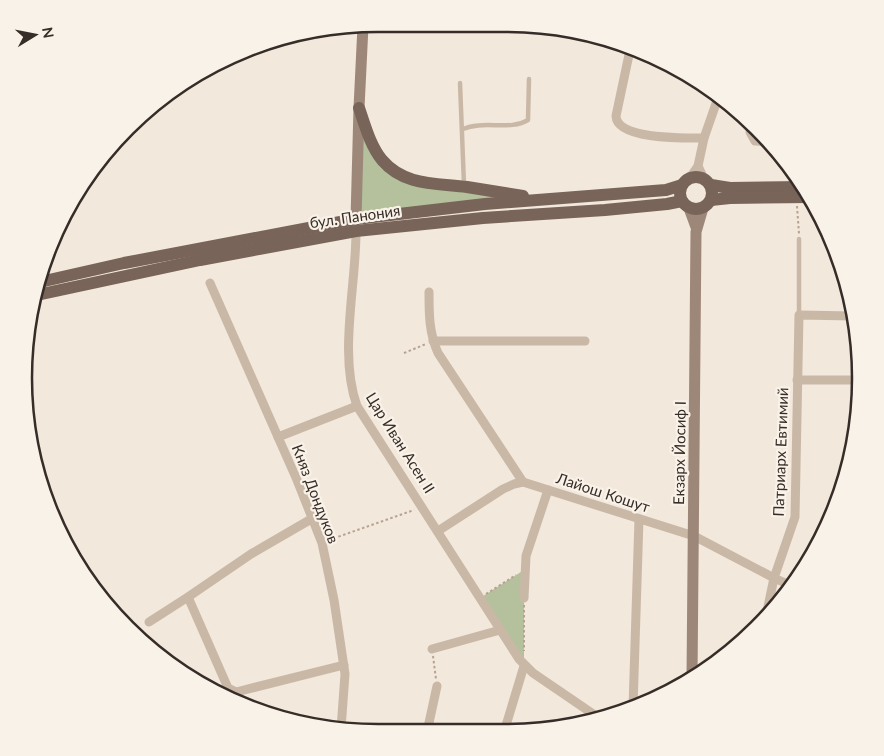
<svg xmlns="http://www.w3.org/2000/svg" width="884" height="756" font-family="Lato,sans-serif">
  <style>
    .green { fill: #b4c19c }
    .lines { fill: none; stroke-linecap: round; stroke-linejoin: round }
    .path { stroke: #b6a292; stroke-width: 2; stroke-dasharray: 2.5 2.5; stroke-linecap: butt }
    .lane { stroke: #cab8a7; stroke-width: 4.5 }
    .street { stroke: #cab8a7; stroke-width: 9 }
    .secondary { stroke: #9d8779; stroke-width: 11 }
    .primary { stroke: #786459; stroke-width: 12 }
    .labels { text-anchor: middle; stroke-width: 4.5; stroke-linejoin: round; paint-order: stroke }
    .street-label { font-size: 15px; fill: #362d28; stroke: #f9f2e8 }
    .rim { fill: none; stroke: #362d28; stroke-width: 2.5 }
  </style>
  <rect width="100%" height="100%" fill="#f2e8dc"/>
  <g class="green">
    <path d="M359,108L368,134L403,176L543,199L356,219Z"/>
    <path d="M524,570V666L480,598Z"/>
  </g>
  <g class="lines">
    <g class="path">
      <path d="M797,206L799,234"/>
      <path d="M404,353L426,344"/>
      <path d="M329,540L414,510"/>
      <path d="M486,594L516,575"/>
      <path d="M524,605V651"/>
      <path d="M433,656L436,679"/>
    </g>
    <g class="lane">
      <path d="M460,83L464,185"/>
      <path d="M463,129C483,120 511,131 528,120L529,79"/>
      <path d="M799,315V239"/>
    </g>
    <g class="street">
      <path d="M630,50L616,116C617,140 686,138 704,138"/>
      <path d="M752,125L750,132L755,141L770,142"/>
      <path d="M698,166L704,179"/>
      <path d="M689,179L698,166L704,138L719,95"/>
      <path d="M356,227C357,283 338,353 357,406L519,659L533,673L599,718"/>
      <path d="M210,283L297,480L322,543L334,600L345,674L341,729"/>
      <path d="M429,292C429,314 429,333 438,353L523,482"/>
      <path d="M433,341H585"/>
      <path d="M797,380H859"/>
      <path d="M278,437L357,406"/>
      <path d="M438,531L503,489L514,484L523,482L694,536L774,578L792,586"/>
      <path d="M188,597L228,688L236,692L344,665"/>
      <path d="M524,598L526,556L548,490"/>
      <path d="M766,616L774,578L795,517L799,315L853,316"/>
      <path d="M149,622L188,597L251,554L313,518"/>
      <path d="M432,649L500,630"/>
      <path d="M633,707L639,519"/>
      <path d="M427,732L437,686"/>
      <path d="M504,732L524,666"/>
    </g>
    <g class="secondary">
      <path d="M689,208L696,227"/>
      <path d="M356,219L359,108L363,26"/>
      <path d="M692,678L696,232L703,208"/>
    </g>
    <g class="primary">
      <path d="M359,108C365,125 370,145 382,160C404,186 436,183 467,187C486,190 504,193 523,196"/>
      <circle cx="696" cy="193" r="16"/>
      <path d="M711,185L730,188L803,187"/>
      <path d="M711,200L730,198L810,197"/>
      <path d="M40,282L124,263L356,219L485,204L666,190L682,185"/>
      <path d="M37,295L200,260L356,231L483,218L605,210L667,204L682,201"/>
    </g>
  </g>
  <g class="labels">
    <g class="street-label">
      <text transform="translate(355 217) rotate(-8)" y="5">бул. Панония</text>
      <text transform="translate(400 443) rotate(58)" y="5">Цар Иван Асен II</text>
      <text transform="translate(781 452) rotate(-88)" y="5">Патриарх Евтимий</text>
      <text transform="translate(680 453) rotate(-89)" y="5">Екзарх Йосиф I</text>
      <text transform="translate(603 493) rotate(18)" y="5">Лайош Кошут</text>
      <text transform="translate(315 494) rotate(69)" y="5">Княз Дондуков</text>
    </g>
  </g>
  <path d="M0 0H884V756H0ZM378 32H506A346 346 0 0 1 852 378V378A346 346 0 0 1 506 724H378A346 346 0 0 1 32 378V378A346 346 0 0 1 378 32Z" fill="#f9f2e8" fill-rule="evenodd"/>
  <path class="rim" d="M378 32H506A346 346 0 0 1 852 378V378A346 346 0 0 1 506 724H378A346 346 0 0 1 32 378V378A346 346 0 0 1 378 32Z"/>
  <g transform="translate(35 35) rotate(80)" stroke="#f9f2e8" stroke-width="4" paint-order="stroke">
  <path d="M0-4L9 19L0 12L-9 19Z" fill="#362d28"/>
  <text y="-8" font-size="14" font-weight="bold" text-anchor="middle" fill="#362d28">N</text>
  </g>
</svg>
